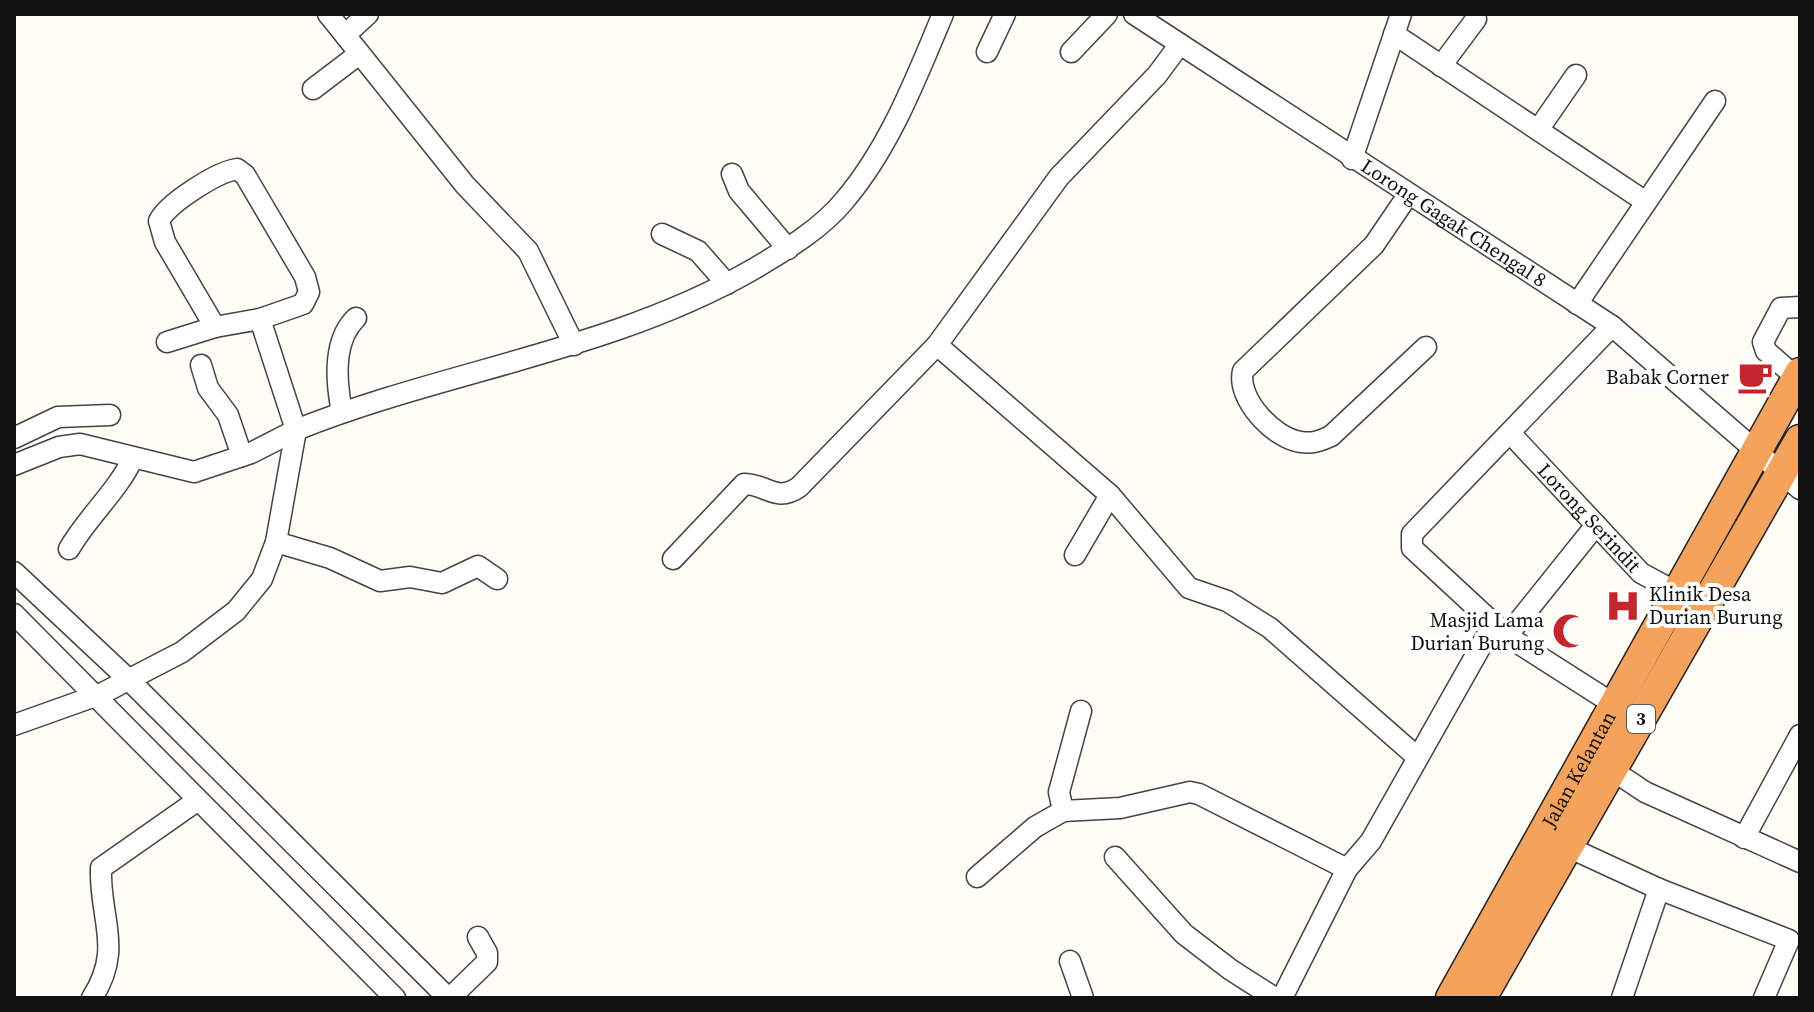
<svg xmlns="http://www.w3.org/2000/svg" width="1814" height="1012" font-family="'Source Serif 4',serif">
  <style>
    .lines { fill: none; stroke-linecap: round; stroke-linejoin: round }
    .minor-casing { stroke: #444; stroke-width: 23 }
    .highway-casing { stroke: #222; stroke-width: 33 }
    .minor { stroke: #fff; stroke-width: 20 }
    .highway { stroke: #f5a25d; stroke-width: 30 }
    .labels { text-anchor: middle; stroke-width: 8; stroke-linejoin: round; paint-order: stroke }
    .shield { fill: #fff; stroke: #585858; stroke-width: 2 }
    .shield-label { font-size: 18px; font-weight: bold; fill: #111 }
    .street-label { font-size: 20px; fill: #111; stroke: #fff }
    .poi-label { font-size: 20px; fill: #111; stroke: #fff; text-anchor: end }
  </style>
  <rect width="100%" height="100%" fill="#fffdf5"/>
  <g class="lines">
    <g class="minor-casing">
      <g id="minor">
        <path d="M328,14L345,35"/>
        <path d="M368,14L345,35L465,185L528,251L574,345"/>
        <path id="s1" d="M1134,14L1612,326L1800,489"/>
        <path d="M1394,34L1646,202"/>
        <path d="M987,52L1005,14"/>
        <path d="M1071,52L1107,14"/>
        <path d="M1441,66L1476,19"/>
        <path d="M313,89L359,54"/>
        <path d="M1538,130L1576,75"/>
        <path d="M1352,159L1401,14"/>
        <path d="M732,174L739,191L788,249"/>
        <path d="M1408,195L1374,245L1243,371C1236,398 1274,439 1301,442C1312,444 1320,441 1331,436L1426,347"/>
        <path d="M662,234L698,251L727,284"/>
        <path d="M1577,304L1715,101"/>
        <path d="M1612,326L1412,534V548L1507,636L1615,705"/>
        <path d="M167,342L215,327L260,319"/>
        <path d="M201,365L208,388L228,415L242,456"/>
        <path d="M1797,378L1766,351L1763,342L1781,308L1800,307"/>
        <path d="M342,412C336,382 332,341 356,318"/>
        <path id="s2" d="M1510,433L1641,573L1678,593"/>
        <path d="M14,438L58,417L110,415"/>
        <path d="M14,465L59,447L80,444L194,472L251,453L296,430L260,319L303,304L309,292L305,277L245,175L237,169C217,172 168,203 159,221L165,242L215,327"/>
        <path d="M1110,495L1189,588L1227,601L1270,628L1417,757"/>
        <path d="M276,542L330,558L380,581L410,577L442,583L478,566L497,579"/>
        <path d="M69,549C88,516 117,492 133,458"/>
        <path d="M1075,555L1110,495L937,345L1059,177L1157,75L1180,44"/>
        <path d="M673,559L744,484C767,484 776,503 799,487L937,345"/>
        <path d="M14,572L128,679L448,998"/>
        <path d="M14,614L395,998"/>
        <path d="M1507,636L1596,525"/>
        <path d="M1081,711L1059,792L1063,811L1120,808L1190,792L1199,794L1347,869"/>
        <path d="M14,725L101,694L182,652L236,611L262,579L276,542L296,430C446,370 610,351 752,270C784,251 820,230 844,201C890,147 916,78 943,14"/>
        <path d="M1612,770L1645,792L1800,862"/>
        <path d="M1744,838L1800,735"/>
        <path d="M1568,847L1659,889L1789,940L1764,998"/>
        <path d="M1115,857L1184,934L1231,970L1275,998"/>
        <path d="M977,877L1035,827L1063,811"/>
        <path d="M1070,961L1083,998"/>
        <path d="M92,998C124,948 99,919 101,868L198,800"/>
        <path d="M450,998L487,962V953L478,937"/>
        <path d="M1282,998L1347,869L1371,841L1494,623"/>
        <path d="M1622,998L1659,889"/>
      </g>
    </g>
    <g class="highway-casing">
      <g id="highway">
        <path id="s3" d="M1451,998L1800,373"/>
        <path d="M1481,998L1800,440"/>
      </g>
    </g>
    <use href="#minor" class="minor"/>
    <use href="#highway" class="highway"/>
  </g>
  <defs>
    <g id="cafe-bare" transform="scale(2.76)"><path d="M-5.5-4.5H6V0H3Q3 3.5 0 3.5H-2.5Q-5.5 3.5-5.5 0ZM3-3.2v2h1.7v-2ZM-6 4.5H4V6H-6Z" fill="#c4262e" stroke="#fff" stroke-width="2.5" paint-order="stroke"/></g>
    <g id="hospital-bare" transform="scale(2.76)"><path d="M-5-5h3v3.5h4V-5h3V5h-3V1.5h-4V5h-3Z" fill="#c4262e" stroke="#fff" stroke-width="2.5" paint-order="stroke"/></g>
    <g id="mosque-bare" transform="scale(2.76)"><path d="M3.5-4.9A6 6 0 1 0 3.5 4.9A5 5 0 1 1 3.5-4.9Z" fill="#c4262e" stroke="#fff" stroke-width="2.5" paint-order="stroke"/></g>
  </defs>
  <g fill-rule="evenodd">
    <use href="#cafe-bare" x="1755" y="377"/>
    <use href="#hospital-bare" x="1623" y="606"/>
    <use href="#mosque-bare" x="1570" y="631"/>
  </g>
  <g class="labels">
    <rect class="shield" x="1627" y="705" width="28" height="28" rx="6"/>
    <g class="shield-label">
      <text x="1641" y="725">3</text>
    </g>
    <g class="street-label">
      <text dy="7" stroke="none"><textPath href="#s1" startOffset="382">Lorong Gagak Chengal 8</textPath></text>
      <text dy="7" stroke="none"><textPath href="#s2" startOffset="116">Lorong Serindit</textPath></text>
      <text dy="7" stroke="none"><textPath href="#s3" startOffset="262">Jalan Kelantan</textPath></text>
    </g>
    <g class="poi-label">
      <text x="1729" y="384">Babak Corner</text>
      <text x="1649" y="601" text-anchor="start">Klinik Desa<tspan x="1649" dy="23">Durian Burung</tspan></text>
      <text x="1544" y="627">Masjid Lama<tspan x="1544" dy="23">Durian Burung</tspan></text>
    </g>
  </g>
  <rect width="1814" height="1012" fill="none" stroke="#111111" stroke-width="32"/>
</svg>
